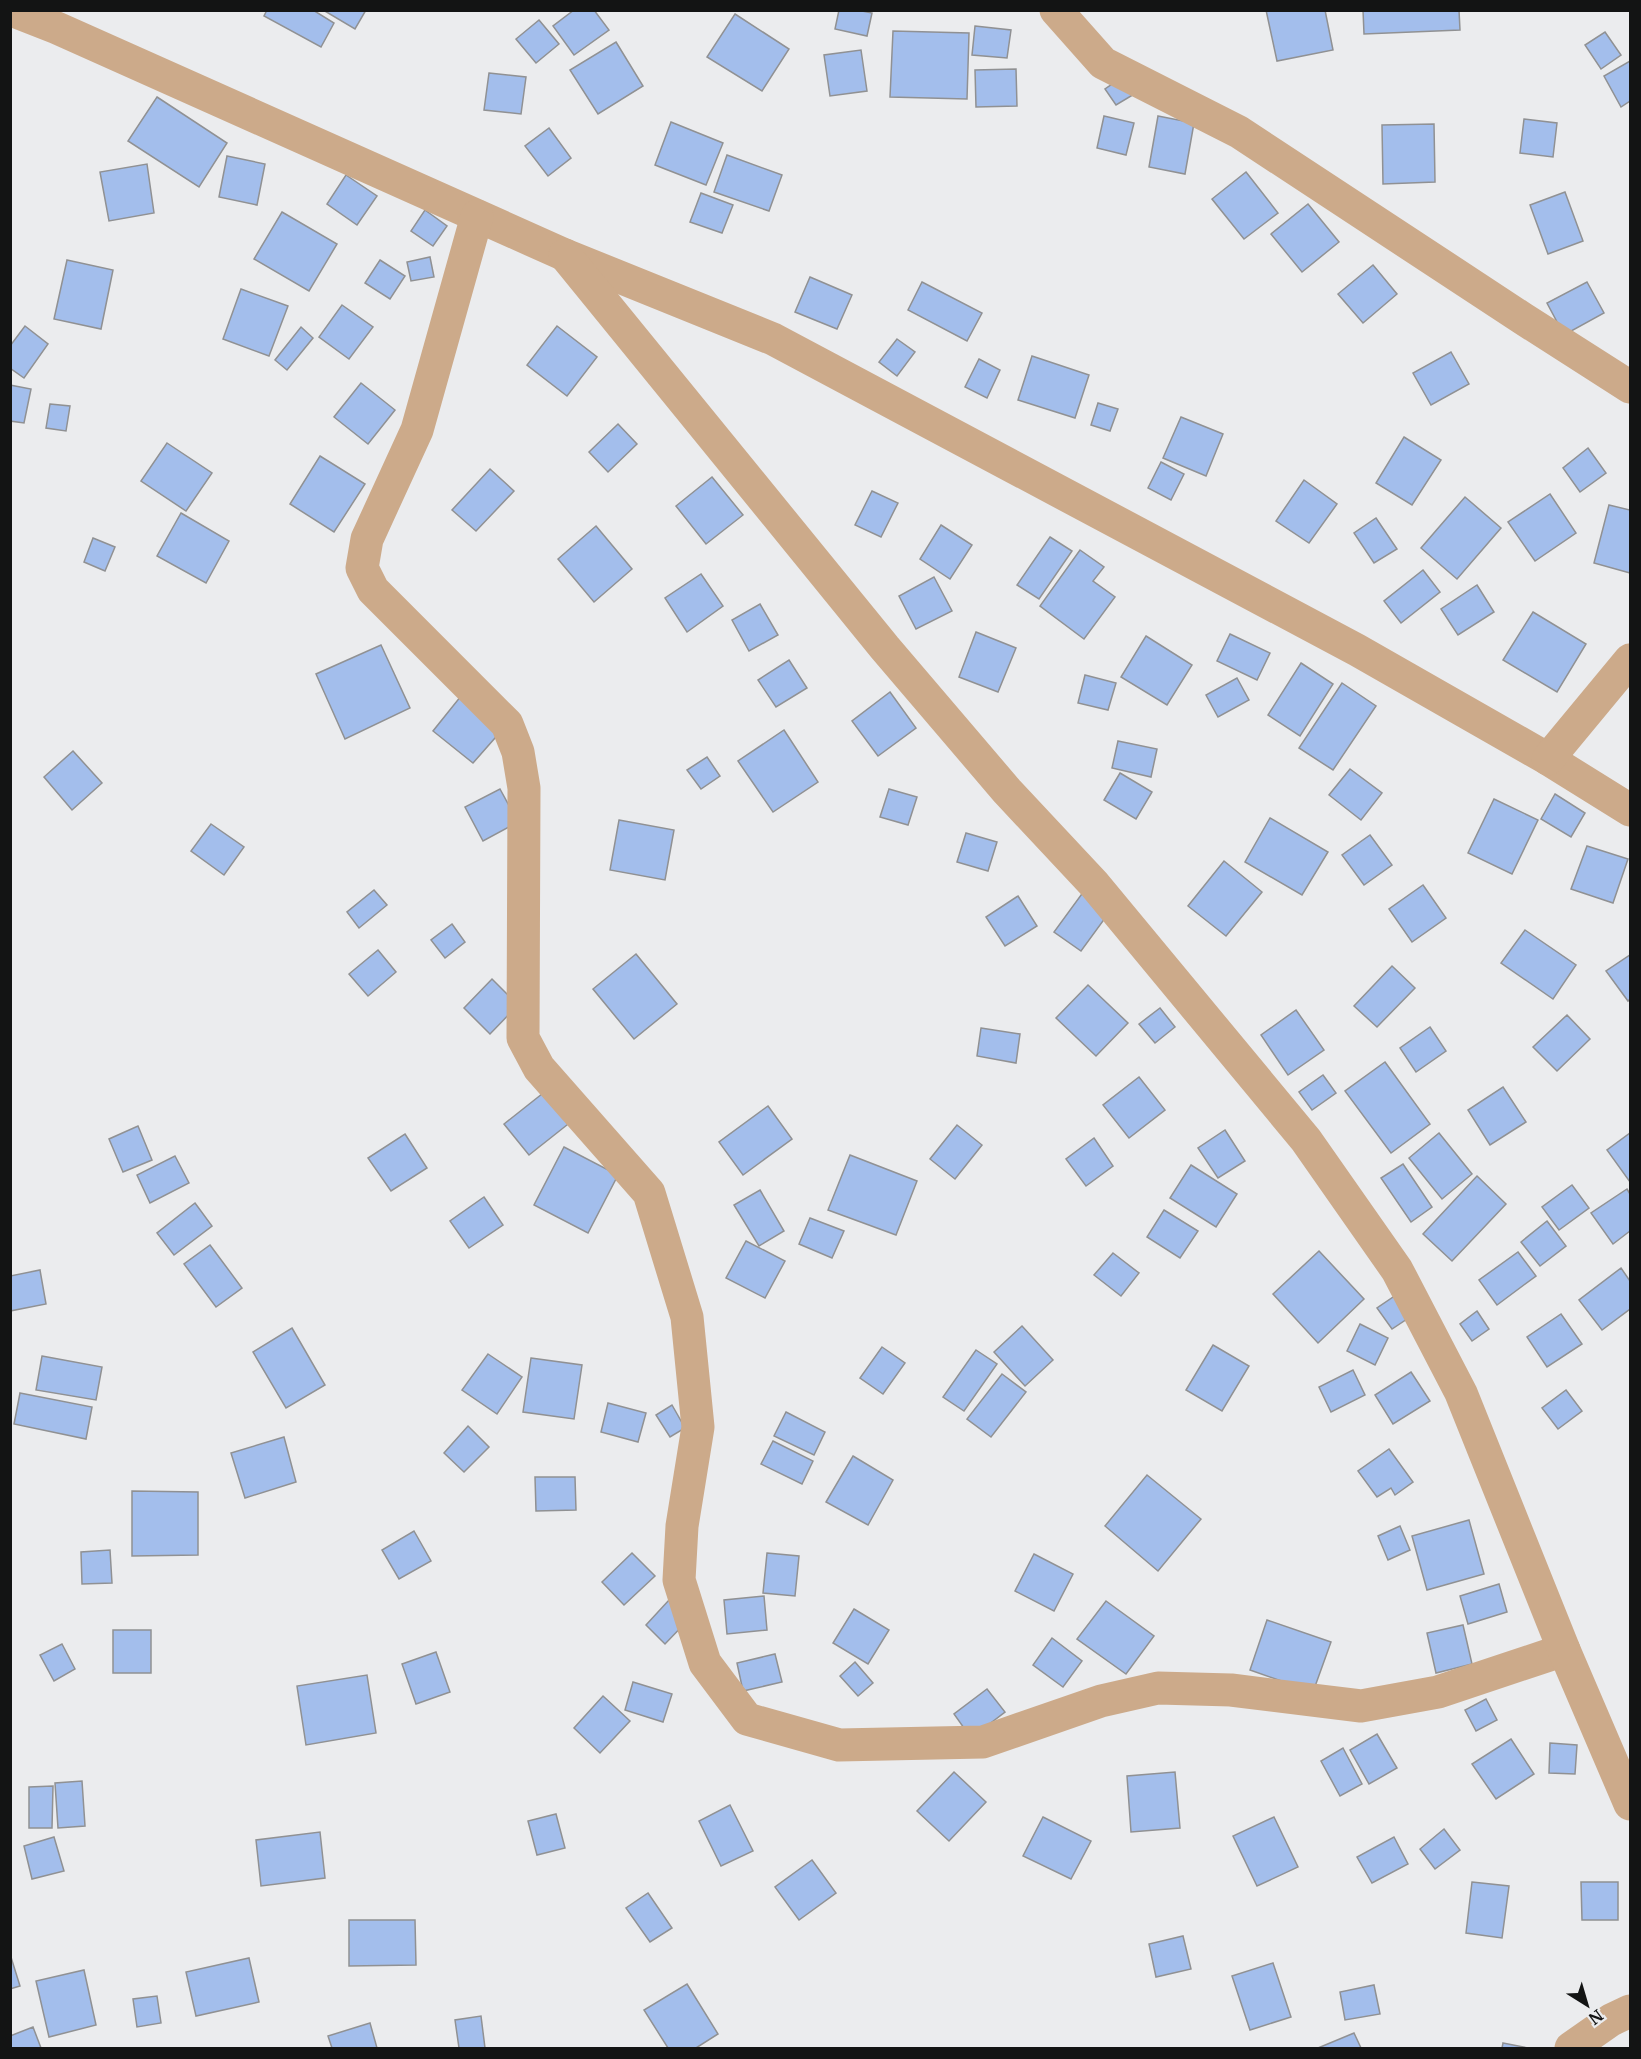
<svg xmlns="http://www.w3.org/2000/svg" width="1641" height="2059" font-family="Merriweather,serif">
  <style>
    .building { fill: #a3beec; stroke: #909193; stroke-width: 1.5 }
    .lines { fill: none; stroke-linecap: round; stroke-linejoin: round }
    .minor { stroke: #ccaa8a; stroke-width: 33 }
  </style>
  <rect width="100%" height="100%" fill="#ebecee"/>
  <g class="building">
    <path d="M267,10H313L334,23L321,47L264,16Z"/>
    <path d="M323,10H366L355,29Z"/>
    <path d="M574,10H594L609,30L574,55L553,26Z"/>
    <path d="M839,10H857L872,13L867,36L835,29Z"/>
    <path d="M1266,10H1325L1333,50L1277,61Z"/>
    <path d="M1363,10H1459L1460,30L1364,34Z"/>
    <path d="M735,14L789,49L762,91L707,57Z"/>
    <path d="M539,20L559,44L536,63L516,39Z"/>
    <path d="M975,26L1011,30L1007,58L972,55Z"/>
    <path d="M893,31L969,33L967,99L890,97Z"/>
    <path d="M1605,32L1621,55L1601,69L1585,45Z"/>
    <path d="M616,42L643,86L598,114L570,70Z"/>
    <path d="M861,50L867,91L830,96L824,55Z"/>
    <path d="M1630,61V101L1621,107L1604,76Z"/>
    <path d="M1016,69L1017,106L976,107L975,70Z"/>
    <path d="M489,73L526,77L521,114L484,110Z"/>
    <path d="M1124,76L1136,93L1116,105L1105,89Z"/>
    <path d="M157,97L227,143L199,187L128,141Z"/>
    <path d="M1104,116L1134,123L1126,155L1097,148Z"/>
    <path d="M1158,116L1194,123L1185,174L1149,167Z"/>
    <path d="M1524,119L1557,123L1553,157L1520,153Z"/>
    <path d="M671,122L723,143L706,185L655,165Z"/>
    <path d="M1434,124L1435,182L1383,184L1382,125Z"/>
    <path d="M549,128L571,158L548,176L525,146Z"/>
    <path d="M727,155L782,175L769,211L714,192Z"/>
    <path d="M227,156L265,164L257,205L219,197Z"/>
    <path d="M147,164L154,213L109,221L100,172Z"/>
    <path d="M1246,172L1278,213L1244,239L1212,199Z"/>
    <path d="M346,175L377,196L357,225L327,204Z"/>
    <path d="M1565,192L1583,241L1548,254L1530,205Z"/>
    <path d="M701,193L733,205L722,233L690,222Z"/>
    <path d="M1308,204L1339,242L1302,272L1271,234Z"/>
    <path d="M425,210L447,226L433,246L411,231Z"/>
    <path d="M282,212L337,244L309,291L254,259Z"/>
    <path d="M430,257L434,277L411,281L407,262Z"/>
    <path d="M67,260L113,270L101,329L54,319Z"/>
    <path d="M380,260L405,276L390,299L365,283Z"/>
    <path d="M1373,265L1397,294L1363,323L1338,294Z"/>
    <path d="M810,277L852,295L837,329L795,312Z"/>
    <path d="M922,282L982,313L967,341L908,310Z"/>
    <path d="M1587,282L1604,313L1564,335L1547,303Z"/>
    <path d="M241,289L288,306L269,356L223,339Z"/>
    <path d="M342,305L373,327L349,359L319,337Z"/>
    <path d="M25,326L48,344L24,378L10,368V346Z"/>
    <path d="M557,326L597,357L567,396L527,365Z"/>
    <path d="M301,327L313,338L287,370L275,360Z"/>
    <path d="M897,339L915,352L897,376L879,362Z"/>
    <path d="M1451,352L1469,384L1431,405L1413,373Z"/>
    <path d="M1032,356L1089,375L1075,418L1018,400Z"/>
    <path d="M979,359L1000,370L987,398L965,387Z"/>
    <path d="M361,383L395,410L368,444L334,417Z"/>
    <path d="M10,385L31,389L24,423L10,421Z"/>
    <path d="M1098,403L1118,409L1110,431L1091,425Z"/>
    <path d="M50,404L70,406L66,431L46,428Z"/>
    <path d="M1181,417L1223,434L1206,476L1163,458Z"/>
    <path d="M618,424L637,444L608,472L589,452Z"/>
    <path d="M1404,437L1441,460L1412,505L1376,483Z"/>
    <path d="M167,443L212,473L186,511L141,481Z"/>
    <path d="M1588,448L1606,473L1580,492L1563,468Z"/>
    <path d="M320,456L365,484L334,532L290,504Z"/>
    <path d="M1161,462L1184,474L1171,500L1148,488Z"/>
    <path d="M490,469L514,491L476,531L452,510Z"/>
    <path d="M712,477L743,515L706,544L676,506Z"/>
    <path d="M1304,480L1337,504L1309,543L1276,521Z"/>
    <path d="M872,491L898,503L881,537L855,525Z"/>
    <path d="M1550,494L1576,533L1535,561L1508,522Z"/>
    <path d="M1465,497L1501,528L1457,579L1421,548Z"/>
    <path d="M1609,505L1630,510V573L1594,563Z"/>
    <path d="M181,513L229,541L206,583L157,556Z"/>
    <path d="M1376,518L1397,549L1374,563L1354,533Z"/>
    <path d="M941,525L972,545L950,579L920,559Z"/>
    <path d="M596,526L632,569L594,602L558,559Z"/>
    <path d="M1050,537L1072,551L1039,599L1017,585Z"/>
    <path d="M93,538L115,547L105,571L84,562Z"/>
    <path d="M1080,550L1104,567L1093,581L1115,597L1084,639L1040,606Z"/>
    <path d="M1423,570L1440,592L1401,623L1384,601Z"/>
    <path d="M701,574L723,606L687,632L665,598Z"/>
    <path d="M934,577L952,611L916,629L899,596Z"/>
    <path d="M1477,585L1494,612L1458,635L1441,609Z"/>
    <path d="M760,604L778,635L749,651L732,620Z"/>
    <path d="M1533,612L1586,644L1557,692L1503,660Z"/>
    <path d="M976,632L1016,648L998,692L959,677Z"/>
    <path d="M1230,634L1270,653L1257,680L1217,661Z"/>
    <path d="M1146,636L1192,665L1167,705L1121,677Z"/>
    <path d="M381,645L410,708L345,739L316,674Z"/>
    <path d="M789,660L807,688L776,707L758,680Z"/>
    <path d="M1301,663L1333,684L1300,736L1268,715Z"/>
    <path d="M1085,675L1116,683L1108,710L1078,703Z"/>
    <path d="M1237,678L1249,700L1218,717L1206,695Z"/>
    <path d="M1342,683L1376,706L1333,770L1299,748Z"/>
    <path d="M890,692L916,728L878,756L852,721Z"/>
    <path d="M461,696L502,730L473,763L433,731Z"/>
    <path d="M784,730L818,782L773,812L738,761Z"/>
    <path d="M1118,741L1157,749L1151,777L1112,768Z"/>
    <path d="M73,751L102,783L72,810L44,777Z"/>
    <path d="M707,757L720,776L701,789L687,770Z"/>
    <path d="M1350,769L1382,793L1361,820L1329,795Z"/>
    <path d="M1120,773L1152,792L1136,819L1104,800Z"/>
    <path d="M500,789L518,822L483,841L465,807Z"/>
    <path d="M889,789L917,797L908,825L880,817Z"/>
    <path d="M1555,794L1585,813L1571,837L1541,819Z"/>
    <path d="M1494,799L1538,820L1512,874L1468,853Z"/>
    <path d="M1270,818L1328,852L1302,895L1245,862Z"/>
    <path d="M619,820L674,830L665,880L610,870Z"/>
    <path d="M211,824L244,847L224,875L191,851Z"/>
    <path d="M966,833L997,842L988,871L957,862Z"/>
    <path d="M1370,835L1392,865L1364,885L1342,855Z"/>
    <path d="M1587,846L1628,859L1613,903L1571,889Z"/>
    <path d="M1224,861L1262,892L1226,936L1188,906Z"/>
    <path d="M1423,885L1446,918L1412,942L1389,909Z"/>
    <path d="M374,890L387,905L359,928L347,912Z"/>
    <path d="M1084,891L1111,910L1081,951L1054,932Z"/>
    <path d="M1018,896L1037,926L1005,946L986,917Z"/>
    <path d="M452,924L465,942L445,958L431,940Z"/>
    <path d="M1525,930L1576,965L1553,999L1501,963Z"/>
    <path d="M378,950L396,972L368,996L349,974Z"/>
    <path d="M636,954L677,1004L634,1039L593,989Z"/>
    <path d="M1630,955V999L1628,1001L1606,971Z"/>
    <path d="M1392,966L1415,988L1377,1027L1354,1006Z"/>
    <path d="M492,979L518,1005L490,1034L464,1008Z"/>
    <path d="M1088,985L1128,1023L1096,1056L1056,1018Z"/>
    <path d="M1160,1008L1175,1027L1155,1043L1139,1024Z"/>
    <path d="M1296,1010L1324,1050L1288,1075L1261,1035Z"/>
    <path d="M1567,1015L1590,1039L1557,1071L1533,1047Z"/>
    <path d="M1430,1027L1446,1051L1416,1072L1400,1048Z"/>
    <path d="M981,1028L1020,1034L1016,1063L977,1056Z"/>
    <path d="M1385,1062L1430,1124L1391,1153L1345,1091Z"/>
    <path d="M1323,1075L1336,1093L1312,1110L1299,1092Z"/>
    <path d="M1139,1077L1165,1110L1129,1138L1103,1105Z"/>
    <path d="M1503,1087L1526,1122L1490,1145L1468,1110Z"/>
    <path d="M547,1090L572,1121L529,1155L504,1124Z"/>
    <path d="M768,1106L792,1139L743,1175L719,1142Z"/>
    <path d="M957,1125L982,1145L955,1179L930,1159Z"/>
    <path d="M138,1126L152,1160L123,1172L109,1139Z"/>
    <path d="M1225,1130L1245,1161L1218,1178L1198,1148Z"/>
    <path d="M1439,1133L1472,1174L1442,1199L1409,1158Z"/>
    <path d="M1630,1133V1182L1607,1150Z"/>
    <path d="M405,1134L427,1168L391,1191L368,1158Z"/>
    <path d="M1094,1138L1113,1166L1086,1186L1066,1159Z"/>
    <path d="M564,1147L618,1175L588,1233L534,1205Z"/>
    <path d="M850,1155L917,1181L896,1235L828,1210Z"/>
    <path d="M175,1156L189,1183L150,1203L137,1175Z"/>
    <path d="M1403,1164L1432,1207L1411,1222L1381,1178Z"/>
    <path d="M1191,1165L1237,1194L1216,1227L1170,1198Z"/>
    <path d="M1477,1176L1506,1204L1452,1261L1423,1234Z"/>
    <path d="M1572,1185L1589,1208L1559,1230L1542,1207Z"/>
    <path d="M1627,1189L1630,1194V1231L1613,1244L1591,1213Z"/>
    <path d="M760,1190L784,1231L759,1246L734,1205Z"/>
    <path d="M484,1197L503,1225L469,1248L450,1221Z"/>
    <path d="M195,1203L212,1226L174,1255L157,1233Z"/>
    <path d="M1164,1210L1198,1231L1180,1258L1147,1237Z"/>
    <path d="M810,1218L844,1231L832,1258L799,1244Z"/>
    <path d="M1547,1221L1566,1246L1540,1266L1521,1242Z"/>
    <path d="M746,1241L785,1261L765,1298L726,1278Z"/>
    <path d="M210,1245L242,1288L216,1307L184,1264Z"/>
    <path d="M1319,1251L1364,1299L1318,1343L1273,1294Z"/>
    <path d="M1518,1252L1536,1276L1497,1305L1479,1280Z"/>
    <path d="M1113,1253L1139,1273L1121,1296L1094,1275Z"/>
    <path d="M1621,1268L1630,1281V1309L1602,1330L1579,1300Z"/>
    <path d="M40,1270L46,1304L10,1311V1276Z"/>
    <path d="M1399,1293L1413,1315L1392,1329L1377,1308Z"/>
    <path d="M1477,1311L1489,1329L1472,1341L1460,1324Z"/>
    <path d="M1561,1314L1582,1344L1547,1367L1527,1337Z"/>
    <path d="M1360,1324L1388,1338L1375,1365L1347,1351Z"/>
    <path d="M1022,1326L1053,1360L1025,1386L994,1352Z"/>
    <path d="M292,1328L325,1385L286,1408L253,1352Z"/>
    <path d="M1213,1345L1249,1366L1222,1411L1186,1390Z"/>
    <path d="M882,1347L905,1363L883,1394L860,1378Z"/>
    <path d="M976,1350L997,1364L964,1411L943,1397Z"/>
    <path d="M488,1354L522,1377L497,1414L462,1390Z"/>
    <path d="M42,1356L102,1367L96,1400L36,1390Z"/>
    <path d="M531,1358L582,1365L574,1419L523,1412Z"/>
    <path d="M1353,1370L1365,1395L1331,1412L1319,1387Z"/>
    <path d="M1411,1372L1430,1401L1393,1424L1375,1395Z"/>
    <path d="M1002,1374L1026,1392L991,1437L967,1419Z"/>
    <path d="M1566,1390L1582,1411L1558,1429L1542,1408Z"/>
    <path d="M20,1393L92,1407L86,1439L14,1424Z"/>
    <path d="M608,1403L646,1413L638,1442L601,1432Z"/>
    <path d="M672,1405L685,1428L670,1437L656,1415Z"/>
    <path d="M786,1412L825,1432L814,1455L774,1436Z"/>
    <path d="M468,1426L489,1447L464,1472L444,1453Z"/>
    <path d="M284,1437L296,1482L245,1498L231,1453Z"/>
    <path d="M773,1441L813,1461L802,1484L761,1464Z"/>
    <path d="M1389,1449L1413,1482L1395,1495L1391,1488L1377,1497L1358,1471Z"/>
    <path d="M853,1456L893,1480L868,1525L826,1502Z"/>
    <path d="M1147,1475L1201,1519L1158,1571L1105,1526Z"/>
    <path d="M535,1477H575L576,1510L536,1511Z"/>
    <path d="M132,1491L198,1492V1555L132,1556Z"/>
    <path d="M1469,1520L1484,1574L1427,1590L1412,1536Z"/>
    <path d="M1400,1526L1410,1550L1388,1560L1378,1536Z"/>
    <path d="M414,1531L431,1561L399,1579L382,1550Z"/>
    <path d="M110,1550L112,1583L82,1584L81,1552Z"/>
    <path d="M632,1553L655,1576L624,1605L602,1582Z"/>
    <path d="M767,1553L799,1556L795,1596L763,1593Z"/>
    <path d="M1034,1554L1073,1574L1054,1611L1015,1591Z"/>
    <path d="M1499,1584L1507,1612L1468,1624L1460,1596Z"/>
    <path d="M764,1596L767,1630L727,1634L724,1600Z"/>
    <path d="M669,1600L689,1619L665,1644L646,1625Z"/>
    <path d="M1106,1601L1154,1636L1126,1674L1077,1639Z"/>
    <path d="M854,1609L889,1630L868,1664L833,1643Z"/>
    <path d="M1267,1620L1331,1642L1313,1692L1250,1670Z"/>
    <path d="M1463,1625L1472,1664L1436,1673L1427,1633Z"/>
    <rect x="113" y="1630" width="38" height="43"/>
    <path d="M1052,1638L1082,1661L1063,1687L1033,1665Z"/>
    <path d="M62,1644L75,1669L54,1681L40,1655Z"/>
    <path d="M436,1652L450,1692L416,1704L402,1664Z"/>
    <path d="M775,1654L782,1682L743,1691L737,1663Z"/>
    <path d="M855,1662L873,1683L858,1696L840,1676Z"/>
    <path d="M367,1675L376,1733L306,1745L297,1686Z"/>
    <path d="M633,1682L672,1694L663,1722L625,1710Z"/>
    <path d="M987,1689L1005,1712L971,1738L954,1714Z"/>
    <path d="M603,1696L630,1721L600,1753L574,1728Z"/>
    <path d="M1486,1699L1497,1720L1476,1731L1465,1710Z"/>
    <path d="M1377,1734L1397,1768L1369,1784L1350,1750Z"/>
    <path d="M1511,1739L1534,1774L1496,1799L1472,1764Z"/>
    <path d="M1550,1743L1577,1745L1575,1774L1549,1773Z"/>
    <path d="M1343,1748L1362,1784L1340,1796L1321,1761Z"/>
    <path d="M954,1772L986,1802L949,1841L917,1811Z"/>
    <path d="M1175,1772L1180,1828L1131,1832L1127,1776Z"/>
    <path d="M82,1781L85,1826L58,1828L55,1783Z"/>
    <path d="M53,1786L52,1828H29V1787Z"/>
    <path d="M730,1805L753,1851L721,1866L699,1821Z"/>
    <path d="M556,1814L565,1848L537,1855L528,1821Z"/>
    <path d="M1043,1817L1091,1841L1071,1879L1023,1856Z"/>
    <path d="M1274,1817L1298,1867L1257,1886L1233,1836Z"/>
    <path d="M1444,1829L1460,1850L1435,1869L1420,1849Z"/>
    <path d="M320,1832L325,1878L261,1886L256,1840Z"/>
    <path d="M54,1837L64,1871L32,1879L24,1846Z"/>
    <path d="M1394,1837L1408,1864L1372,1883L1357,1857Z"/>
    <path d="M812,1860L836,1893L799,1920L775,1887Z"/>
    <path d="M1472,1882L1509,1886L1502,1938L1466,1933Z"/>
    <path d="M1581,1882H1618V1920H1582Z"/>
    <path d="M648,1893L672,1928L650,1942L626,1908Z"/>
    <path d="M349,1920H415L416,1965L349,1966Z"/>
    <path d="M1183,1936L1191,1969L1156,1977L1149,1944Z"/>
    <path d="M10,1954L20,1986L10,1989Z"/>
    <path d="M249,1958L259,2002L196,2016L186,1972Z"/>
    <path d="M1273,1963L1291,2017L1250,2030L1232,1976Z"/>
    <path d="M84,1970L96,2025L49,2037L36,1981Z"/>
    <path d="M687,1984L718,2034L696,2048H668L644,2010Z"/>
    <path d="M1374,1985L1380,2014L1345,2020L1340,1992Z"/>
    <path d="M157,1996L161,2023L137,2027L133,1999Z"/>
    <path d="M481,2016L485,2048H459L455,2020Z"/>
    <path d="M370,2023L377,2048H332L328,2036Z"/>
    <path d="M33,2027L41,2048H10V2036Z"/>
    <path d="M1354,2033L1361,2048H1318Z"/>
    <path d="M1503,2043L1528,2048H1502Z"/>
  </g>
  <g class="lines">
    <g class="minor">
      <path d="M11,10L57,28L565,255L773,339L1357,650L1548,759L1630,810"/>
      <path d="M1056,10L1103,63L1239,132L1522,318L1630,387"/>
      <path d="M477,216L417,430L367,539L362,568L373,590L507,724L518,752L524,788L523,1038L539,1068L649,1193L687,1317L698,1427L682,1526L679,1580L705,1663L747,1719L839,1745L983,1742L1101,1701L1158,1688L1231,1690L1361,1706L1438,1692L1564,1650"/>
      <path d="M565,255L885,648L1007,791L1094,884L1306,1140L1397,1270L1461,1393L1564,1650L1630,1804"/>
      <path d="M1548,759L1630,660"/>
      <path d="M1571,2048L1611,2020L1630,2011"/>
    </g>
  </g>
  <rect width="1641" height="2059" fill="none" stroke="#131414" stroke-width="24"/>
  <g transform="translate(1587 2005) rotate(143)" stroke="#ebecee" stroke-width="4.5" paint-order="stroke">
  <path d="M0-4.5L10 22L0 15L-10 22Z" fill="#131414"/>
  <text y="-9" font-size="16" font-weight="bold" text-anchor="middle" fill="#131414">N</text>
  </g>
</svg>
